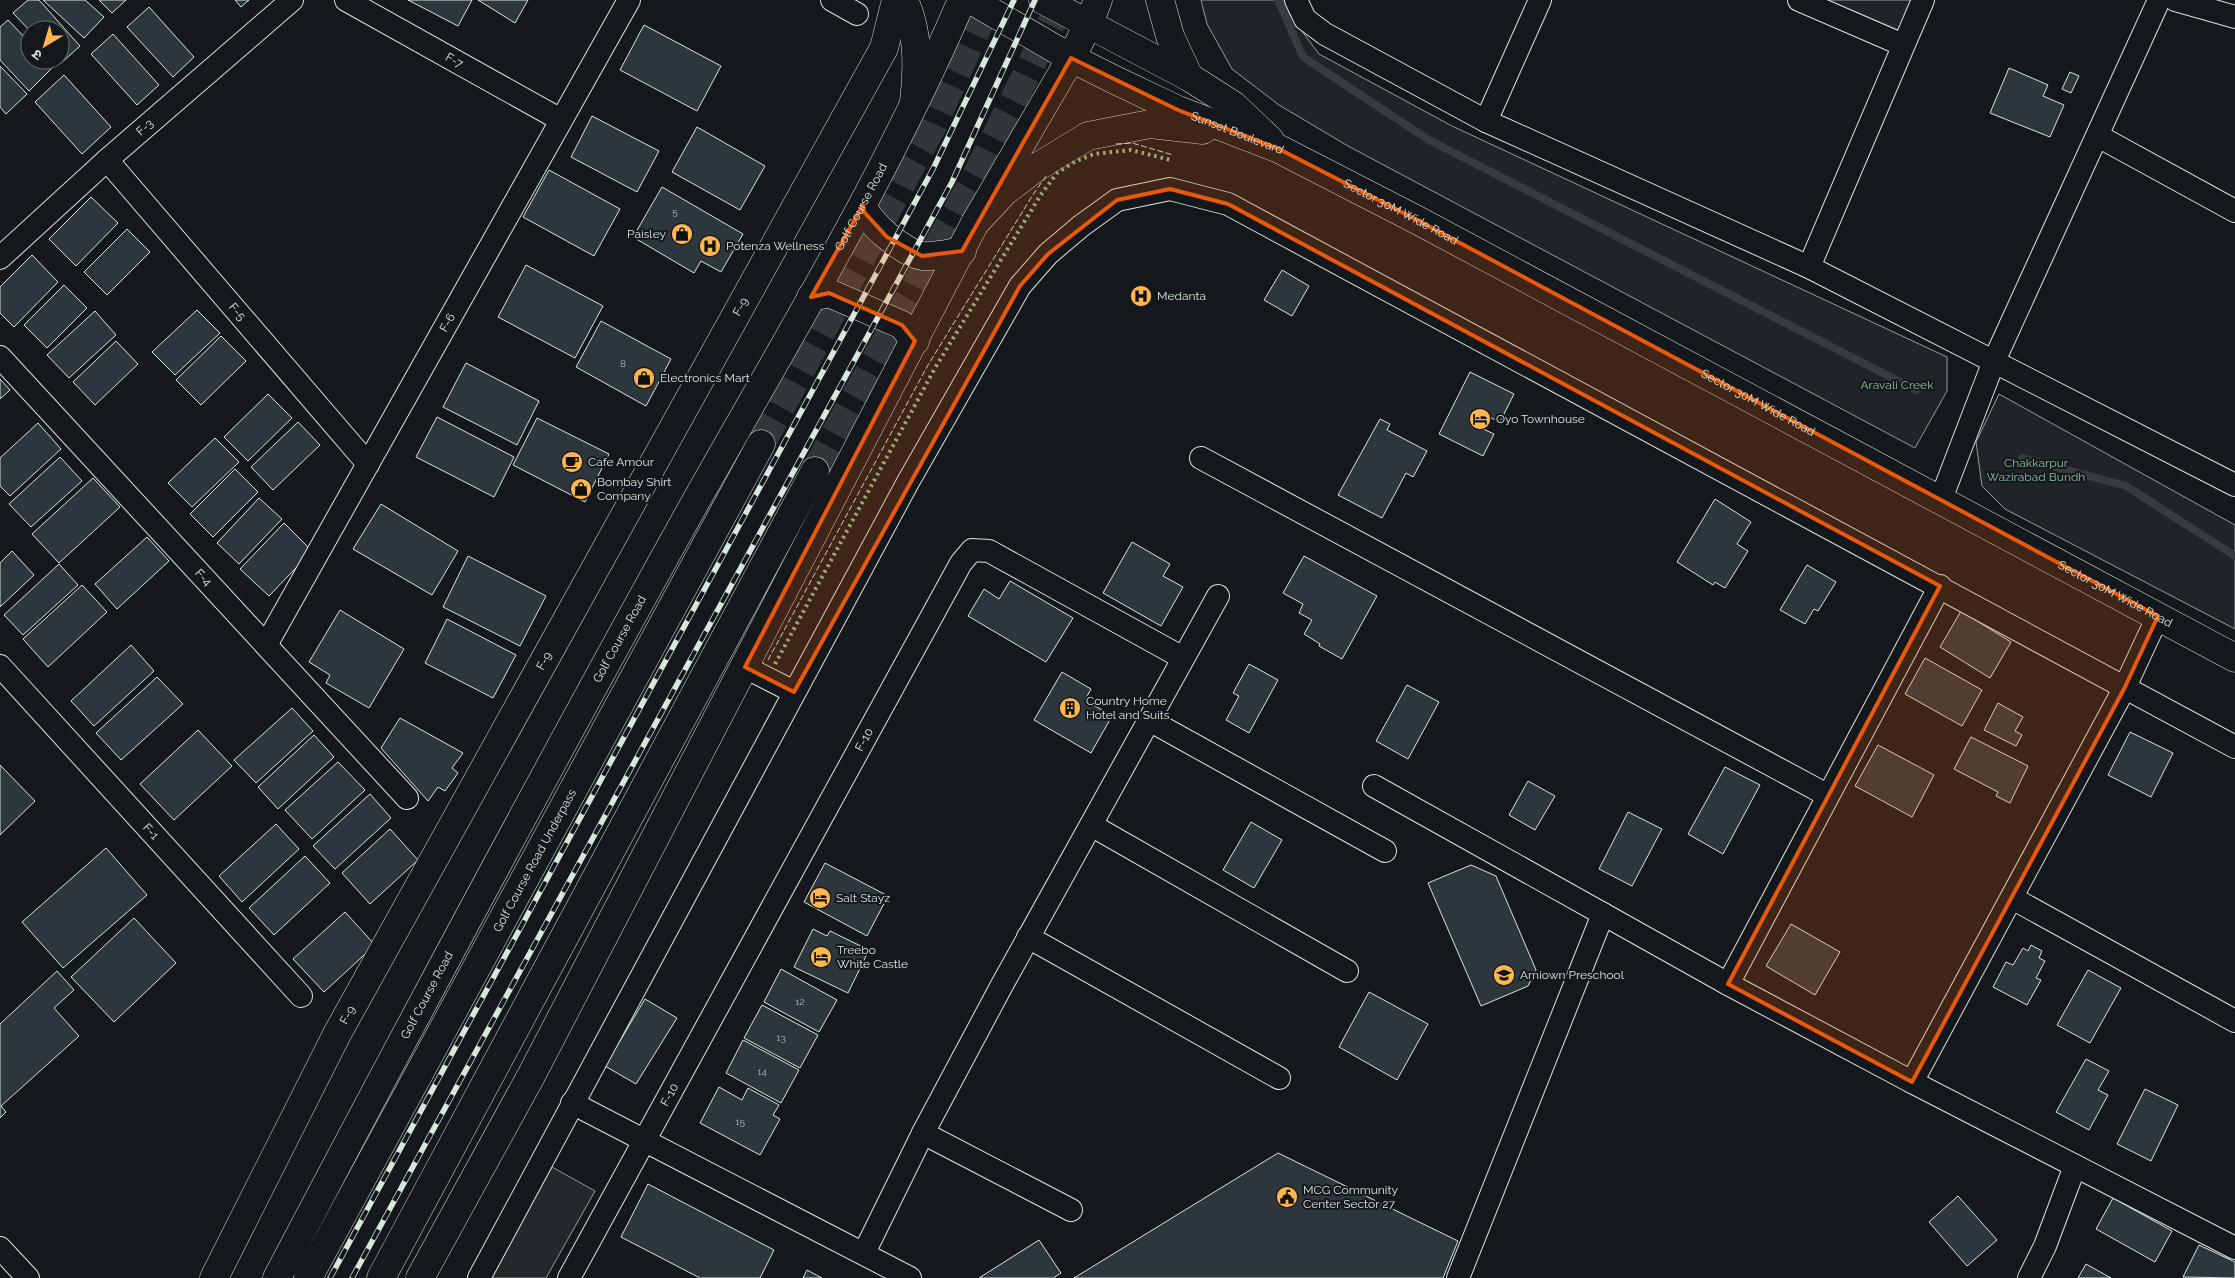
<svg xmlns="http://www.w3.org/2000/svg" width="2235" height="1278" font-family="Raleway,'Noto Sans Devanagari',sans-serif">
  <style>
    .green { fill: #202428; stroke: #939e99 }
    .parking { fill: #24282b; stroke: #939e99 }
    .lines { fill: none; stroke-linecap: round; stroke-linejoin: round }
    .stream { stroke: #363b3e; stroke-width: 8 }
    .building { fill: #2c363c; stroke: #d8e6dc }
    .secondary-tunnel { stroke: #313739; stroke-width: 28; stroke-dasharray: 28 14; stroke-linecap: butt }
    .minor-casing { stroke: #d8e6dc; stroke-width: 24 }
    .tertiary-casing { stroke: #d8e6dc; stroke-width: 29 }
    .secondary-casing { stroke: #d8e6dc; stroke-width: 29 }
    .minor { stroke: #14181c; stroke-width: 22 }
    .tertiary { stroke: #14181c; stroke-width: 28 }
    .secondary { stroke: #14181c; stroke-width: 28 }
    .rail-casing { stroke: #d8e6dc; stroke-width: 5.5 }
    .rail { stroke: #14181c; stroke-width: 4; stroke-dasharray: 11; stroke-linecap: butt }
    .hedge { stroke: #8ac095; stroke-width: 4; stroke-dasharray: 2.5 4; stroke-linecap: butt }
    .fence { stroke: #d8e6dc; stroke-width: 1; stroke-dasharray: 6 2.5; stroke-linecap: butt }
    .marked { fill: #e8590c; fill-opacity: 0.2; stroke: #e8590c; stroke-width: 4; stroke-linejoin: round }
    .labels { text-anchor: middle; stroke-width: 4; stroke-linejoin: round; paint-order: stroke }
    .number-label { font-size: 10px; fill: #adbab4 }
    .street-label { font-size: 12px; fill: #d8e6dc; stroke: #14181c }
    .poi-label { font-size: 12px; fill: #d8e6dc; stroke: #14181c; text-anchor: start }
    .park-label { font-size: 12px; fill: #8ac095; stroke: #14181c }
  </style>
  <rect width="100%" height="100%" fill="#14181c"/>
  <g class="green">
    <path d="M1201,0H1286L1290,15L1319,54L1452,126L1947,357V391L1915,448L1348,146L1279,105L1232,69L1207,24Z"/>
    <path d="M1828,0H1913L1900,31Z"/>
    <path d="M1999,394L2235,525V629L2005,509L1982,486L1976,442Z"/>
  </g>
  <path class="parking" d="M552,1167L595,1191L546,1278H492Z"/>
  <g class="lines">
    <g class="stream">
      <path d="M1278,0L1303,57L1429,140L1916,390"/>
      <path d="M2022,458L2126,486L2235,556"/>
    </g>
  </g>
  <g class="building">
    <path d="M28,0H39L80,46L60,64L56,60H60V30L30,31L13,13Z"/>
    <path d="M43,0H85L104,17L84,38Z"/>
    <path d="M99,0H126L112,13Z"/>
    <path d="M235,0H249L241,7Z"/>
    <path d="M408,0H472L458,26Z"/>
    <path d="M478,0H528L515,23Z"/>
    <path d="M149,7L194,57L173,77L127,27Z"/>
    <path d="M8,20L30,43V60H46L53,67L29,91L0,60V27Z"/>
    <path d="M644,25L721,66L697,111L620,70Z"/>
    <path d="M113,34L159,85L137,105L91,54Z"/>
    <path d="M0,66L27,94L6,114L0,107Z"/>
    <path d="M2009,68L2048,85L2043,96L2064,105L2050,137L1990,113Z"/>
    <path d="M2070,72L2079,76L2071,93L2062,89Z"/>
    <path d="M64,75L111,127L82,154L35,102Z"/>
    <path d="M592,116L659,151L637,192L571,157Z"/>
    <path d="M697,127L765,166L740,210L672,172Z"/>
    <path d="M549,170L620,209L594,256L523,217Z"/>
    <path d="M662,187L743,234L721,272L701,261L694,273L633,237Z"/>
    <path d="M91,197L118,223L76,266L49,239Z"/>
    <path d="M127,229L150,252L107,295L84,272Z"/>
    <path d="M32,255L58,282L14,327L0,313V287Z"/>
    <path d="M526,265L603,306L575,358L498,317Z"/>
    <path d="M1282,270L1309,286L1292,316L1264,300Z"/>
    <path d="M64,285L87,308L47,348L24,325Z"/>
    <path d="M197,310L220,333L175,375L152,352Z"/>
    <path d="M95,311L116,335L69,378L47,355Z"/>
    <path d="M601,321L671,359L646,406L576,367Z"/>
    <path d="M221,336L246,361L201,405L176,380Z"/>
    <path d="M116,341L138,364L95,405L73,382Z"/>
    <path d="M466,363L539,401L517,445L443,407Z"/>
    <path d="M1470,372L1514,394L1500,422L1487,416L1481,428L1494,434L1483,456L1439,434Z"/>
    <path d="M0,379L10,390L0,399Z"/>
    <path d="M268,394L292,418L248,461L224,437Z"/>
    <path d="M437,417L514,457L494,497L416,457Z"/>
    <path d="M537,418L609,454L585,502L513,465Z"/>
    <path d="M1380,419L1390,424L1387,430L1427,451L1413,477L1406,473L1382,518L1338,495Z"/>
    <path d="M298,422L320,445L273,490L251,467Z"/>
    <path d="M38,423L61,449L10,496L0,486V458Z"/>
    <path d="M215,438L239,462L192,507L168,483Z"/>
    <path d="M60,457L82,481L31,527L9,504Z"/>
    <path d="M235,469L258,492L213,537L190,514Z"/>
    <path d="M93,478L120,507L59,563L32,534Z"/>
    <path d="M259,498L282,519L239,564L217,543Z"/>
    <path d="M1715,499L1751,522L1737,544L1748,551L1725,588L1715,582L1713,585L1677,562Z"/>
    <path d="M381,504L458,551L432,595L353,549Z"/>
    <path d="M284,523L312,551L269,596L240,569Z"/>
    <path d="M147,537L169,561L117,609L95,584Z"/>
    <path d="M1132,542L1170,564L1163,576L1183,587L1161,626L1103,593Z"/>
    <path d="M12,551L34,575L0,607V563Z"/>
    <path d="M468,556L546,596L520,646L443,607Z"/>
    <path d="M1304,556L1377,596L1342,659L1319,646L1320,644L1304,634L1312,620L1299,613L1303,604L1283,593Z"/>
    <path d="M59,564L78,585L23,635L4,615Z"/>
    <path d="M1807,565L1836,582L1818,611L1814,609L1805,624L1780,610Z"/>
    <path d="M1010,581L1073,618L1046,662L968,616L984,589L999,599Z"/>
    <path d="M82,585L107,612L48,667L23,639Z"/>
    <path d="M340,610L404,649L369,708L326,683L330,675L309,662Z"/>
    <path d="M1961,611L2011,642L1990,678L1940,647Z"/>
    <path d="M447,619L516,655L493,698L425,663Z"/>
    <path d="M131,645L154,671L94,726L71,701Z"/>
    <path d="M1925,658L1982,690L1962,726L1905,694Z"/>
    <path d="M1249,664L1278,680L1249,733L1226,720L1239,696L1233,693Z"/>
    <path d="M1062,672L1091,689L1085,700L1112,716L1091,753L1034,720Z"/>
    <path d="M157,677L183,704L121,760L96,733Z"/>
    <path d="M1407,685L1439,702L1408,759L1376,741Z"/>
    <path d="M1998,703L2023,717L2015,731L2022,735L2016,746L1984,730Z"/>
    <path d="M292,708L313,731L256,783L234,760Z"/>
    <path d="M400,718L463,753L452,768L458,773L445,791L438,787L428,801L381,748Z"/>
    <path d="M198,730L232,766L174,820L140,784Z"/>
    <path d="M2130,732L2173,753L2151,797L2108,775Z"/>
    <path d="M314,735L334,757L278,809L258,787Z"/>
    <path d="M1971,737L2028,766L2010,803L1996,796L1998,792L1954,769Z"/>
    <path d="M1878,745L1934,775L1912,817L1855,786Z"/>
    <path d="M338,762L365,790L312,839L285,810Z"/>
    <path d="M0,765L35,801L0,835Z"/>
    <path d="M1725,767L1760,785L1723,854L1688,834Z"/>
    <path d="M1528,781L1555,796L1535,830L1509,815Z"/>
    <path d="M370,794L391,818L335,869L313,846Z"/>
    <path d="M1628,812L1662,829L1632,886L1599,869Z"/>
    <path d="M1251,822L1282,840L1254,888L1223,870Z"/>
    <path d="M276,824L299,849L242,902L219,876Z"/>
    <path d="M390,829L418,860L370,904L342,873Z"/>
    <path d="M106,848L147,895L63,968L22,922Z"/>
    <path d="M305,856L330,883L274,935L249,908Z"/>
    <path d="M825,863L888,896L867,936L804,902Z"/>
    <path d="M1471,865L1496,876L1536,970L1528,986L1481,1006L1428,883Z"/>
    <path d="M345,912L375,945L324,992L293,959Z"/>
    <path d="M134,918L176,963L114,1022L71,977Z"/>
    <path d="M1791,924L1840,952L1815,995L1766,966Z"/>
    <path d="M813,929L827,936L830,931L869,950L848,993L794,967Z"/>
    <path d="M2031,945L2042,951L2039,958L2045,961L2036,978L2041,980L2027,1005L1993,987L2006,962L2013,965L2023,948L2028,951Z"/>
    <path d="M781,969L837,1000L819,1032L764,1002Z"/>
    <path d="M2088,970L2121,988L2090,1043L2057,1025Z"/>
    <path d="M57,971L74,990L54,1008L79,1036L1,1106L6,1112L0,1118V1024Z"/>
    <path d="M1369,992L1428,1024L1397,1080L1339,1047Z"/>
    <path d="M645,999L677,1018L636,1084L605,1066Z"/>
    <path d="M762,1005L818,1035L800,1068L744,1038Z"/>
    <path d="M743,1040L799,1070L781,1103L726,1073Z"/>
    <path d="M2086,1059L2109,1071L2098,1090L2108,1095L2089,1130L2056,1112Z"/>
    <path d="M719,1087L742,1100L748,1088L779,1105L773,1115L780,1119L760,1155L700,1123Z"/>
    <path d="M2145,1089L2178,1105L2151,1161L2117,1144Z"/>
    <path d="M1278,1153L1458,1241L1443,1278H1074Z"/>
    <path d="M648,1184L774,1250L760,1278H700L621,1237Z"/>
    <path d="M1958,1196L1997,1240L1967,1266L1929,1222Z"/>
    <path d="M2113,1198L2172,1231L2155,1262L2096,1229Z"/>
    <path d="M1039,1240L1061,1273L1053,1278H979Z"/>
    <path d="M2199,1245L2235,1262V1278L2183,1277Z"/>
    <path d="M2086,1264L2111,1278H2078Z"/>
    <path d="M807,1270L822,1278H803Z"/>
  </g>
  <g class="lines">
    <g class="secondary-tunnel">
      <path d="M761,444L933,125L990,0"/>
      <path d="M815,471L979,170L1063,0"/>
    </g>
    <g class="minor-casing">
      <g id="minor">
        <path id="s1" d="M346,0L561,120"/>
        <path d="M832,0L857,14"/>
        <path d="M1296,0L1305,19L1325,34L1486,121L1809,267L2235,485"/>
        <path d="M1799,0L1903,45"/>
        <path d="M2175,0L2235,17"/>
        <path d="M1486,121L1540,0"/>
        <path d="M2098,136L2235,211"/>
        <path id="s2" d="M107,160L368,464"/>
        <path id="s3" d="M0,258L107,160L292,0"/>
        <path d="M1809,267L1923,0"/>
        <path id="s4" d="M0,357L407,798"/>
        <path d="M1201,458L1827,795"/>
        <path d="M1941,499L1994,361L2159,0"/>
        <path id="s5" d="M266,645L629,0"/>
        <path id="s6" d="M0,666L301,996"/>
        <path d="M745,667L794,692"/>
        <path d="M1149,720L1385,851"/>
        <path d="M1374,786L1603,914"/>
        <path d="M1091,825L1347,971"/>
        <path d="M2012,898L2235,1021"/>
        <path d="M1028,937L1279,1078"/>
        <path d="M1728,984L1940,586"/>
        <path d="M1912,1082L2235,1248"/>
        <path d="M572,1103L910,1278"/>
        <path d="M923,1133L1071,1210"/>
        <path d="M0,1248L28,1278"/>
        <path d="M864,1253L923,1133L1002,985L1218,596"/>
        <path d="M479,1278L908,482L1020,286L1048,254L1081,226L1117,200L1170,189L1228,204L2235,747"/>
        <path id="s7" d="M569,1278L961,563L972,550L989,551L1183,658"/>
        <path d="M1458,1278L1603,914L1728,984L1912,1082L2124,689L2158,616"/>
        <path d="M2029,1278L2045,1246L2075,1166"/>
      </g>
    </g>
    <g class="tertiary-casing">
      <g id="tertiary">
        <path d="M863,205C866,222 905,254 923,256C935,257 950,253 962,251"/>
        <path d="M811,297L829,293L902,325L915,341"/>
        <path id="s8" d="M214,1278L337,1034L884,48L896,0"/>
        <path id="s9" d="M277,1278C413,1020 550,763 692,508C786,341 886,177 962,0"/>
        <path d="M420,1278L531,1076L975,223L1071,58L1088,25L1098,0"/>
      </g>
    </g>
    <g class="secondary-casing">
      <g id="secondary">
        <path d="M904,0C919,32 918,69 914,102"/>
        <path id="s10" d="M971,0L1071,58L1117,81L1178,110L1279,149L1417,220L2235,658"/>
        <path d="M1043,0L1189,77L1233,105L1270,140"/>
        <path d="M1160,0L1170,36L1189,77"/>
        <path d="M975,223L1004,192L1034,169L1088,136L1150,124L1203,130"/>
        <path id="s11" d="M308,1278L761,444"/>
        <path d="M381,1278L815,471"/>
      </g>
    </g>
    <use href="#minor" class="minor"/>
    <use href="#tertiary" class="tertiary"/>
    <use href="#secondary" class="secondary"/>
    <g class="rail-casing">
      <g id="rail">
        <path d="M330,1278L933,169L1014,0"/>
        <path d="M352,1278L952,182L1035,0"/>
      </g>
    </g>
    <use href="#rail" class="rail"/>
    <path class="hedge" d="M775,664L935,368L1040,196L1057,173L1076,161L1094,154L1131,150L1171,160"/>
    <g class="fence">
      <path d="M1116,144L1132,143L1173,155"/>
      <path d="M768,660L928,365L1034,193L1047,175"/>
    </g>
  </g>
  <path class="marked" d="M1071,58L1178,110L1279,149L1417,220L2158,616L2124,689L1912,1082L1728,984L1940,586L1228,204L1170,189L1117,200L1048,254L1020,286L794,692L745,667L915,341L902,325L829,293L811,297L863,205L864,212L887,237L922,256L962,251Z"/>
  <defs>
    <g id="shop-disc" transform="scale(1.125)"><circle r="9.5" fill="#ffb74d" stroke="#14181c"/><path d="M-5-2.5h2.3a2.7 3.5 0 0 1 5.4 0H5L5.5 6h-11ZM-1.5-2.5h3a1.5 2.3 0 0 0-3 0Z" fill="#111"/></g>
    <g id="hospital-disc" transform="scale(1.125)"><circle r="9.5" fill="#ffb74d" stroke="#14181c"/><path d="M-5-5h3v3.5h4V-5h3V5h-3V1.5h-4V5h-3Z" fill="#111"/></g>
    <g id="hotel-disc" transform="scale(1.125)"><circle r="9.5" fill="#ffb74d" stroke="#14181c"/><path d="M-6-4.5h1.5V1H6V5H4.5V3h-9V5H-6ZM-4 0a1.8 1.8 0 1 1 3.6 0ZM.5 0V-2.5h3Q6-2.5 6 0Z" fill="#111"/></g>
    <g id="cafe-disc" transform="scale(1.125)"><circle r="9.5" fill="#ffb74d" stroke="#14181c"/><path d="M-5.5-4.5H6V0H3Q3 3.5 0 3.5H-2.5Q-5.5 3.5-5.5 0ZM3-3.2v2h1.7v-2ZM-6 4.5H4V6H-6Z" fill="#111"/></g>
    <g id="building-disc" transform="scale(1.125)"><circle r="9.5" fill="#ffb74d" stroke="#14181c"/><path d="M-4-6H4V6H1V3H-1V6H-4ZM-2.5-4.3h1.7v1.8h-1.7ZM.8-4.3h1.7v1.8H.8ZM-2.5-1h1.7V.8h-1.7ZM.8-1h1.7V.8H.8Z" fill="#111"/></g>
    <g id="school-disc" transform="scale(1.125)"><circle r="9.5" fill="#ffb74d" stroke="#14181c"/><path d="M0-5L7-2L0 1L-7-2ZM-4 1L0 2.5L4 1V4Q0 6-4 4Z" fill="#111"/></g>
    <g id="civic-disc" transform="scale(1.125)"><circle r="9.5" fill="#ffb74d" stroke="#14181c"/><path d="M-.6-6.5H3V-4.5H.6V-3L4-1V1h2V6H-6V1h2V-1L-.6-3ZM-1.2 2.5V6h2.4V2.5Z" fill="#111"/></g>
  </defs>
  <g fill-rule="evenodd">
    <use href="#shop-disc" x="682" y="234"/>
    <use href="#hospital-disc" x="710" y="246"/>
    <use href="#hospital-disc" x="1141" y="296"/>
    <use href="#shop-disc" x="644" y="378"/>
    <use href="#hotel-disc" x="1480" y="419"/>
    <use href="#cafe-disc" x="572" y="462"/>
    <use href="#shop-disc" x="581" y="489"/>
    <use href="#building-disc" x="1070" y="708"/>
    <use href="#hotel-disc" x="820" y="898"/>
    <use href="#hotel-disc" x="821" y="957"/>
    <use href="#school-disc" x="1504" y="975"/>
    <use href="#civic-disc" x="1287" y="1197"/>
  </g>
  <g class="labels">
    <g class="number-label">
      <text x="675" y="215">5</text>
      <text x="623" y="367">8</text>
      <text x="800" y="1005">12</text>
      <text x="781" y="1041">13</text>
      <text x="762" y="1075">14</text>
      <text x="740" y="1125">15</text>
    </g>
    <g class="street-label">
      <text dy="4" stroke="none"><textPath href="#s1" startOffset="124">F-7</textPath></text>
      <text dy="4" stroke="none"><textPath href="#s3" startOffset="195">F-3</textPath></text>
      <text dy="4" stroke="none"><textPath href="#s10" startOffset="298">Sunset Boulevard</textPath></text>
      <text dy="4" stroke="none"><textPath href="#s9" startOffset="1220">Golf Course Road</textPath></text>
      <text dy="4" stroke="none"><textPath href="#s10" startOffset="480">Sector 30M Wide Road</textPath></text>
      <text dy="4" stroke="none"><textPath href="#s8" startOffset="1105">F-9</textPath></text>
      <text dy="4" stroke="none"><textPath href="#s2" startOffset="200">F-5</textPath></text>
      <text dy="4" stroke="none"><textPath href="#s5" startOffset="370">F-6</textPath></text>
      <text dy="4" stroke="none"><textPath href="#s10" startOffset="885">Sector 30M Wide Road</textPath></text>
      <text dy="4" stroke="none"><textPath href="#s4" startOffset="300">F-4</textPath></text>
      <text dy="4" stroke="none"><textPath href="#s10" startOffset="1290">Sector 30M Wide Road</textPath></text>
      <text dy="4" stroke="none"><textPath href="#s9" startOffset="725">Golf Course Road</textPath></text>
      <text dy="4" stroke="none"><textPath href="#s8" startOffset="700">F-9</textPath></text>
      <text dy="4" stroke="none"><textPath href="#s7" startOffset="614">F-10</textPath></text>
      <text dy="4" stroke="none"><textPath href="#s6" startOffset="224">F-1</textPath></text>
      <text dy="4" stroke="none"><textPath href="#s11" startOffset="475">Golf Course Road Underpass</textPath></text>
      <text dy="4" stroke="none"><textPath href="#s9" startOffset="320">Golf Course Road</textPath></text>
      <text dy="4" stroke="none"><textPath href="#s8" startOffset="295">F-9</textPath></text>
      <text dy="4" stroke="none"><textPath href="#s7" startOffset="209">F-10</textPath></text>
    </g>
    <g class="poi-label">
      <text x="666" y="238" text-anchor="end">Paisley</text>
      <text x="726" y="250">Potenza Wellness</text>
      <text x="1157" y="300">Medanta</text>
      <text x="660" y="382">Electronics Mart</text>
      <text x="1496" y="423">Oyo Townhouse</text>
      <text x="588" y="466">Cafe Amour</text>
      <text x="597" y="486">Bombay Shirt<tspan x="597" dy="14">Company</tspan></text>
      <text x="1086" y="705">Country Home<tspan x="1086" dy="14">Hotel and Suits</tspan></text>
      <text x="836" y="902">Salt Stayz</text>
      <text x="837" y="954">Treebo<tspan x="837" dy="14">White Castle</tspan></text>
      <text x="1520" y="979">Amiown Preschool</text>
      <text x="1303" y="1194">MCG Community<tspan x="1303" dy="14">Center Sector 27</tspan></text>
    </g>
    <g class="park-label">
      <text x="1897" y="389">Aravali Creek</text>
      <text x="2036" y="467">Chakkarpur<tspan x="2036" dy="14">Wazirabad Bundh</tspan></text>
    </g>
  </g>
  <g transform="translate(45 45) rotate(218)"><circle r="24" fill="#14181c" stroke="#626a69"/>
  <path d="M0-4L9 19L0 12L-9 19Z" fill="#ffb74d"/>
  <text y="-8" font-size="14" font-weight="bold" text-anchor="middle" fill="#d8e6dc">उ</text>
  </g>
</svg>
